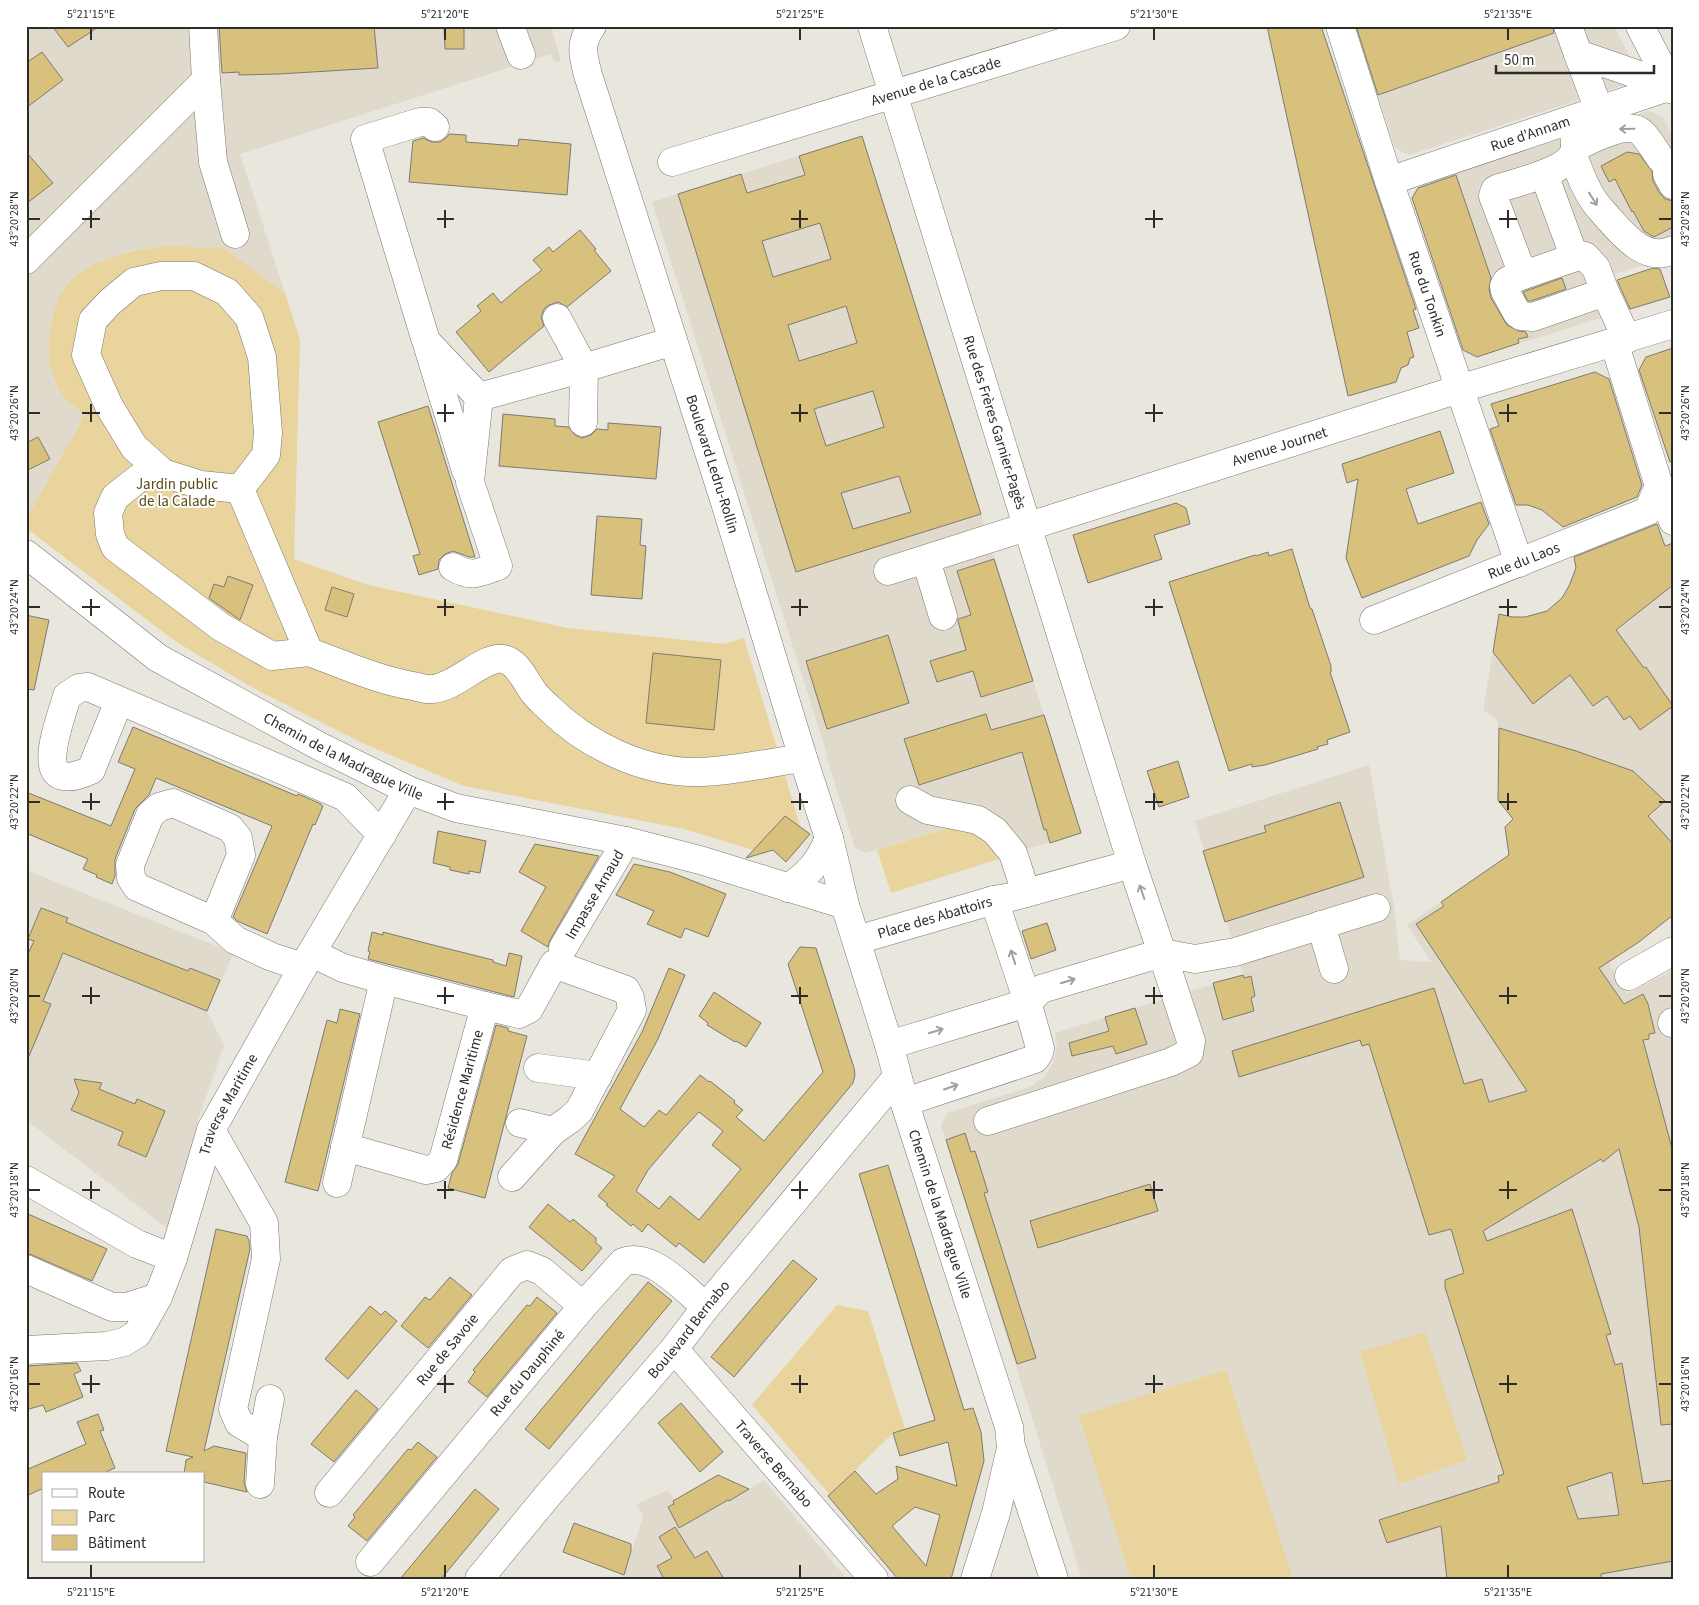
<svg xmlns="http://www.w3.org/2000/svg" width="1699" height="1605" font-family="'Source Sans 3',sans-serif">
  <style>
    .built { fill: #e0dacc }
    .green { fill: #e8d49c }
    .building { fill: #d8c17d; stroke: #7d7a73; fill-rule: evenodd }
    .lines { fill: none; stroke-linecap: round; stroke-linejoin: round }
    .minor-casing { stroke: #7b7871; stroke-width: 29 }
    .minor { stroke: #fff; stroke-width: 28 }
    .oneway { stroke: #a0a09f }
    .ticks { fill: none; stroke: #2d2c29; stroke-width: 2 }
    .labels { text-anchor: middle; stroke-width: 4; stroke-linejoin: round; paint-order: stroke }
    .street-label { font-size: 15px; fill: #2d2c29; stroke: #fff }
    .park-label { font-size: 15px; fill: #594914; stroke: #fff }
    .neatline { fill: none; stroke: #2d2c29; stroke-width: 2 }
    .ticks-label { font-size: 12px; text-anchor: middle; fill: #2d2c29 }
  </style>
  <rect width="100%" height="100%" fill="#e8e6dd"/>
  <g class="built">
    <path d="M26,26H551L561,61L554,62L551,54L240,154L285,293L222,247L207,248L171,246L130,251L101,263L77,276L63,290L55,311L50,327V366L54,380L60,391L74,407L85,415L26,519Z"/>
    <path d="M1355,26H1614L1634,65L1628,84L1409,155L1395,148Z"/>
    <path d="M1648,111L1662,116L1673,136V264L1661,260L1614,274L1626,310L1477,357L1412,198L1420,184Z"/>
    <path d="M862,136L1081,833L1013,853L999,859L992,841L944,829L866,853L855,848L827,758V754L652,202Z"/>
    <path d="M1673,558V915L1609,963L1627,994L1673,970V1579H1082L941,1125L947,1113L1030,1087L1044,1077L1053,1064L1057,1047L1055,1033L1243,975L1195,821L1369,765L1394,907L1400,960L1431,962L1407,925L1509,855L1505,827L1513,819L1498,800V721L1483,710L1499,614L1512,617H1525L1547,611L1557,603Z"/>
    <path d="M26,870L234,953L207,1011L224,1045L199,1117L171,1231L26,1120Z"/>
    <path d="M715,1477L728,1479L749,1489L764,1480L847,1579H623L643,1517L637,1504L668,1490L674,1500Z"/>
  </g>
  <g class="green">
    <path d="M171,246L207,248L222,247L285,293L300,340L294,559L368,585L568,628L724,644L744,638L801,829L810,834L790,858L786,860L773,850L763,853L684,829L464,786L367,745L253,688L175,641L26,528V519L85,415C72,406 61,396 55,381C42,352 50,295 77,275C105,255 138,249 171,246Z"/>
    <path d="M955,826H966L992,842L999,859L891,893L877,850Z"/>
    <path d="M837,1305L868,1311L905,1429L893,1433L830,1495L752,1405Z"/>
    <path d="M1425,1332L1467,1460L1399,1484L1360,1352Z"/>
    <path d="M1226,1370L1293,1579H1131L1079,1416Z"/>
  </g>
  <g class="building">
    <path d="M52,26H100L68,47Z"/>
    <path d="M219,26H374L378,68L279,74L239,75V72L222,73Z"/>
    <path d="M444,26H464V49H445Z"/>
    <path d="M1267,26H1321L1416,309L1413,310L1419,328L1407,332L1414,357L1410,358L1408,365L1401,368L1396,382L1348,396Z"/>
    <path d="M1356,26H1553L1554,33L1378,95Z"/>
    <path d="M42,52L63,80L26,108V63Z"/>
    <path d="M449,134L466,135V142L518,146L519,139L571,144L567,195L409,182L413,141L423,138L432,142H440L447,137Z"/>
    <path d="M862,136L981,514L796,572L678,194L741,174L747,193L805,175L799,156ZM820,223L831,259L773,277L762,241ZM846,306L857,343L799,361L788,325ZM873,391L884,427L826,446L814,409ZM899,476L911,512L853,529L841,493Z"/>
    <path d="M26,152L53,183L26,204Z"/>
    <path d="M1627,152L1639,154L1652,171L1653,181L1659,192L1665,199L1673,201V227L1654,237L1644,231L1633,211L1632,212L1615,179L1609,182L1601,166Z"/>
    <path d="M1456,175L1491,278L1489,289L1491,298L1507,325L1519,331L1526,332L1528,337L1518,339L1519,343L1477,357L1463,350L1412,198L1418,188Z"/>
    <path d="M580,230L596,249L594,250L611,271L567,307L558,302L549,305L544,309L541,317L544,326L489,372L456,332L481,311L477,306L493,293L501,303L521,286L542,270L533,260L549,247L553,252Z"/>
    <path d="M1653,268L1660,269L1670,297L1630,309L1617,280Z"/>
    <path d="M1562,278L1566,289L1531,301H1528L1523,292Z"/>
    <path d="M1673,348V461L1670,462L1639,370L1646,357Z"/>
    <path d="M1595,372L1609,379L1642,485L1637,497L1563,527L1542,510L1528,505H1516L1490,429L1499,426L1491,404Z"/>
    <path d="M428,406L475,557H469L453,551L445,554L439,560L438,569L419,575L413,556L420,554L378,422Z"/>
    <path d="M503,414L555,419V426L569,427L575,435L582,438L591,435L597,429L608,430V423L661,427L656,479L499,466Z"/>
    <path d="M1440,431L1454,473L1406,489L1418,524L1481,502L1489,524L1477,540L1469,556L1362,598L1346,558L1358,479L1347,483L1342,464Z"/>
    <path d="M38,437L50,459L26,471V443Z"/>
    <path d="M1176,503L1186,508L1190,524L1154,535L1162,559L1088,583L1073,535Z"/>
    <path d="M597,516L642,519L640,545L646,546L642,599L591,595Z"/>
    <path d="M1657,524L1665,546L1673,543V585L1616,630L1644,668L1646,667L1673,706L1640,730L1630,716L1624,720L1607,696L1593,706L1570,675L1533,704L1493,652L1499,614L1512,617H1525L1547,611L1562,598L1569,586L1576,568L1574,557Z"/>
    <path d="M1292,549L1310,608L1312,609L1331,666V672H1330L1350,732L1327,740L1328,744L1317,747L1318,749L1265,765L1252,767V764L1229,771L1169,582L1255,555L1256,556L1268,552L1269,556Z"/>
    <path d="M994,559L1033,681L981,697L973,671L937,682L930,661L966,650L958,621V619L971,615L957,571Z"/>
    <path d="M228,576L253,585L240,620L209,598L214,584L224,587Z"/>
    <path d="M332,587L354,594L347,617L325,610Z"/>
    <path d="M26,615L49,620L34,690L26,689Z"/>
    <path d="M888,635L909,703L827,729L806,661Z"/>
    <path d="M653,653L721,660L714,730L646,723Z"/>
    <path d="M986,714L991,730L1044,715L1081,833L1050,843L1046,829L1044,830L1022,752L919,785L904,739Z"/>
    <path d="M133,727L297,796L298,794L321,804V805L323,806L315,825L313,824L267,934L237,921L233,917L272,826L156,778L149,795L135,809L115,859V876L112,884L96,877L97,875L83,869L88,859L26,833V792L111,826L135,769L118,762Z"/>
    <path d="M1499,728L1576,751L1633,771L1665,801L1648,816L1673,844V915L1639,942L1599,968L1624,1004L1643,994L1648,1004L1655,1033L1649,1034V1039L1643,1040L1673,1152V1424L1661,1425L1639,1227L1619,1149L1603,1162L1601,1159L1483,1231L1487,1241L1572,1209L1611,1334L1606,1335L1615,1365L1622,1363L1643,1484L1673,1480V1561L1601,1574V1579H1447L1441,1526L1387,1543L1379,1520L1499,1482L1498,1476L1504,1474L1445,1287V1280L1464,1273L1451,1229L1429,1235L1369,1044L1362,1046L1360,1040L1239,1077L1232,1051L1434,988L1464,1084L1482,1079L1489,1102L1527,1091L1416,924L1444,906L1441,902L1509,855L1505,827L1513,819L1498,800ZM1612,1472L1619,1515L1578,1519L1567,1487Z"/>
    <path d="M1178,761L1189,797L1159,807L1147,771Z"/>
    <path d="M1340,802L1364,877L1225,922L1203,851L1266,832L1264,826Z"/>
    <path d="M785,816L810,834L786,862L773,850L746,858Z"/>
    <path d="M438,831L486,841L480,873L469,871V874L450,870V867L433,863Z"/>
    <path d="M535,844L599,856L550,940L548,947L521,931L546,887L519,872Z"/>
    <path d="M634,864L670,872L726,894L708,937L685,928L681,938L647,924L654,911L616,895Z"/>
    <path d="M41,908L68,918L66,922L114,942L188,971L190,968L220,980L207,1011L63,953L43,1001L51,1004L26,1063V958L34,941L28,939Z"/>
    <path d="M1047,923L1056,950L1031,959L1022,931Z"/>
    <path d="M372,932L383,935V932L429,944L493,960V962L506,966L509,953L522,956L514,997L368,959L370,952L368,951Z"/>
    <path d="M800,947L816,948L854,1068L855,1075L853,1083L704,1263L679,1243L676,1247L648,1224L642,1232L633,1224L631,1226L606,1205L608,1204L598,1196L615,1176L575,1154L642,1032L669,968L685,975L658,1039L620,1109L644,1127L659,1110L666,1115L700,1075L709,1082L710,1081L735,1101L734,1103L743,1110L736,1117L764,1141L823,1072L788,964ZM699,1112L723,1131L712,1145L741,1169L699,1220L670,1196L659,1209L636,1191L648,1170L683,1129Z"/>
    <path d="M1243,975L1244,978L1251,976L1255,996L1251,998L1254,1011L1223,1020L1213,983Z"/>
    <path d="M714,992L761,1023L746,1047L736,1041L735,1042L707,1025L708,1023L699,1016Z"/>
    <path d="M1135,1008L1147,1044L1116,1054L1113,1046L1072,1056L1069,1043L1109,1031L1105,1017Z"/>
    <path d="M340,1009L360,1014L318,1191L285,1182L327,1020L337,1023Z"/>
    <path d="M496,1025L508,1028V1031L527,1036L485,1198L448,1188L452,1173L458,1164Z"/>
    <path d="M74,1079L102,1083L99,1089L135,1104L137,1099L165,1111L146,1157L118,1145L123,1132L71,1110L79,1093Z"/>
    <path d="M965,1133L971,1152L975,1151L988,1192L984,1193L1036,1358L1017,1364L946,1140Z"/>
    <path d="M888,1165L964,1410L973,1408L981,1432L984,1461L951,1579H898L828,1496L855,1471L876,1494L898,1479L896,1466L957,1486L948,1442L900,1456L893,1433L935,1420L859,1174ZM915,1507L940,1515L926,1566L892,1526Z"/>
    <path d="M1150,1184L1158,1211L1038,1248L1030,1221Z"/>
    <path d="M548,1204L570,1222L573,1219L596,1238V1243L602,1248L582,1271L529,1227Z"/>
    <path d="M26,1213L107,1249L92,1281L32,1255L26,1253Z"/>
    <path d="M216,1229L247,1236L249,1241L250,1249L204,1451L214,1446L246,1453L244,1483L247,1492L204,1482V1474H184L186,1460L193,1457L166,1451Z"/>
    <path d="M793,1260L817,1279L734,1377L711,1357Z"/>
    <path d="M450,1277L472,1295L428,1348L401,1326L425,1297L430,1300Z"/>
    <path d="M648,1282L672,1301L549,1449L525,1429Z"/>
    <path d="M537,1297L557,1313L487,1397L468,1382L475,1372L473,1370L527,1305L530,1306Z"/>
    <path d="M370,1306L381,1315L385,1311L397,1321L348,1379L325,1359Z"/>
    <path d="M77,1363L81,1371L74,1374L83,1397L46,1412L43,1405L26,1410V1366Z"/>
    <path d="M356,1390L378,1409L334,1462L311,1444Z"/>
    <path d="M681,1403L723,1452L700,1472L658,1423Z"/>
    <path d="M98,1414L104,1430L100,1431L115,1468L101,1474H44V1488L26,1496V1470L86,1444L77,1422Z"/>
    <path d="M418,1442L437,1457L367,1541L348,1526L355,1517L353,1515L408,1449L411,1450Z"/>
    <path d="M718,1475L749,1489L729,1501L728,1500L679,1528L668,1507L674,1504L673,1501Z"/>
    <path d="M475,1489L499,1509L441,1579H400Z"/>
    <path d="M574,1523L631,1544V1551L624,1575L563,1552Z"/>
    <path d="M675,1527L695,1558L707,1551L724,1579H664L657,1566L672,1558L659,1537Z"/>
  </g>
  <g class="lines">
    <g class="minor-casing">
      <g id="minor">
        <path d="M510,26L521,55"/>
        <path id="s1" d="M592,26C579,44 583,55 588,75L723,496L803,758L829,838L845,905L889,1045L905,1104L1009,1427L1011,1448L996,1513L975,1579"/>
        <path id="s2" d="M872,26L1132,864"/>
        <path id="s3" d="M1340,26L1389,181L1519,563"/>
        <path d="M1568,26L1578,54"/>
        <path d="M1640,26L1673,90"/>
        <path d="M206,80L213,162L235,234"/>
        <path d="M1599,110L1578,54L1671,86"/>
        <path d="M435,127L429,122H420L365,139L426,341L479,397L584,368L673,341"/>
        <path d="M1575,147C1591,140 1627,119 1642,133C1649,140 1655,151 1661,159"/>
        <path d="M1573,155C1579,171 1584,187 1594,201C1598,207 1604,213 1609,219C1624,236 1647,263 1673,250"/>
        <path id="s4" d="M672,162L1116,26"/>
        <path d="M1544,174L1574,256"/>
        <path d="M1667,174L1673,185"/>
        <path id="s5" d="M1389,181L1671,86"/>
        <path d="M1581,255L1585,256L1596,268L1605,292L1533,317L1521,316L1517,313L1505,291L1504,286L1507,281Z"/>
        <path d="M26,260L206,80L203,26"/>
        <path d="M1523,275L1493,196L1495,190L1499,188C1516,183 1565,171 1573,154C1578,144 1573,131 1571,120"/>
        <path d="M161,276H194L227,292L249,317L262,357L268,433L266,455L240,489L201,485L163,473L134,447L109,406L86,355L93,320L110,302L134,282Z"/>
        <path d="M1605,292L1627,339"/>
        <path d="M557,318L584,368L583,422"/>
        <path d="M1614,342L1659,486L1673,521"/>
        <path d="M428,347L466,471"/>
        <path d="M163,473L139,478L115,497L108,513L110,534L115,547L221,627L272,656L309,652"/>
        <path d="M240,489L309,652C343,664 377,680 413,686C419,687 426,690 432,689C456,688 484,655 503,659C519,662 526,683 535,694C539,699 544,703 549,708C585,744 642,772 694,772C730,772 767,763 803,758"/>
        <path id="s6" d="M26,554L158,658L319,746L408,790L456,808L626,841L700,860L845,905"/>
        <path d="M926,560L943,616"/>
        <path d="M453,567C471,578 479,573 498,566L470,482L479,397"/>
        <path id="s7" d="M888,571L1459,389L1673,324"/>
        <path id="s8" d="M1374,620L1648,511L1659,486"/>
        <path d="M119,701L91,770C28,799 59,725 67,696L79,688L88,687L345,797L382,835"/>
        <path d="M910,800L928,810L978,820L995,831L1013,853L1026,893"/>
        <path d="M788,888C808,875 820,861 829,838"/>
        <path d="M214,921L241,855L238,838L230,828L173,803L159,807L150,815L130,865L131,878L137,887L214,921L235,940L272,957L303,967"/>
        <path d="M1321,925L1334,969"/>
        <path id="s9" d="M857,940L994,900L1011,897L1132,864L1162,953L1041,989L1027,1003L889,1045"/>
        <path id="s10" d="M563,948L626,841"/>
        <path d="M312,953L343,968L384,980L485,1006L519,1014L529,1009L554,964L626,990L630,998L632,1010L579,1111L569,1120L553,1131L520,1123"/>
        <path d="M1629,976L1673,951"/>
        <path d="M1672,1023L1673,1022"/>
        <path d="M538,1068L598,1076"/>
        <path d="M905,1102L1035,1059L1039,1053L1040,1048L1023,987L994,900"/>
        <path d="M988,1121L1171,1062L1189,1053L1191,1041L1162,953L1195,959L1235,952L1376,908"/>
        <path d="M211,1130L264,1223L266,1259L233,1409L239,1423L263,1437"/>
        <path id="s11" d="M345,1147L426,1170L436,1168L443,1160L485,1006"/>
        <path d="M512,1177L553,1131"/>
        <path d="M26,1180L137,1244L173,1258"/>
        <path d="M337,1183L384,980"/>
        <path d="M26,1269L112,1307H126L158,1297"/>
        <path id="s12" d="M674,1349L874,1579"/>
        <path id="s13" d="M26,1350L107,1346L124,1342L137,1334L158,1297L173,1258L211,1130L303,967L408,790"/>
        <path d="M1012,1449L1054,1579"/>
        <path d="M260,1484L263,1437L270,1399"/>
        <path id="s14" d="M329,1493L512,1271L527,1265L542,1271L583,1306"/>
        <path id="s15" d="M370,1562L583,1306L623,1262C652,1251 685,1290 706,1307"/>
        <path id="s16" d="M479,1579L549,1494L674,1349L706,1307L897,1077"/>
      </g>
    </g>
    <use href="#minor" class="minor"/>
  </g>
  <defs><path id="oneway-shaft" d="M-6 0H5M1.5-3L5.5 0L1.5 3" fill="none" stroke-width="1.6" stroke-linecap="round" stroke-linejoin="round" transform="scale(1.25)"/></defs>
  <g class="oneway">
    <use href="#oneway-shaft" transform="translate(1627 129) rotate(179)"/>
    <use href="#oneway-shaft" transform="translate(1593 199) rotate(58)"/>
    <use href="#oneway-shaft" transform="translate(1142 892) rotate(-109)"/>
    <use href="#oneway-shaft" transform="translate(1013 957) rotate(-108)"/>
    <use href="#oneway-shaft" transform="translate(1068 981) rotate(-17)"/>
    <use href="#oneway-shaft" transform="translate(936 1031) rotate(-17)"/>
    <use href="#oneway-shaft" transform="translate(951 1087) rotate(-19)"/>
  </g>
  <path class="ticks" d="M91,28V40M445,28V40M800,28V40M1154,28V40M1508,28V40M91,210V228M445,210V228M800,210V228M1154,210V228M1508,210V228M28,219H40M82,219H100M437,219H454M791,219H808M1145,219H1163M1499,219H1517M1659,219H1672M91,404V422M445,404V422M800,404V422M1154,404V422M1508,404V422M28,413H40M82,413H100M437,413H454M791,413H808M1145,413H1163M1499,413H1517M1659,413H1672M91,599V616M445,599V616M800,599V616M1154,599V616M1508,599V616M28,607H40M82,607H100M437,607H454M791,607H808M1145,607H1163M1499,607H1517M1659,607H1672M91,793V810M445,793V810M800,793V810M1154,793V810M1508,793V810M28,802H40M82,802H100M437,802H454M791,802H808M1145,802H1163M1499,802H1517M1659,802H1672M91,987V1004M445,987V1004M800,987V1004M1154,987V1004M1508,987V1004M28,996H40M82,996H100M437,996H454M791,996H808M1145,996H1163M1499,996H1517M1659,996H1672M91,1181V1199M445,1181V1199M800,1181V1199M1154,1181V1199M1508,1181V1199M28,1190H40M82,1190H100M437,1190H454M791,1190H808M1145,1190H1163M1499,1190H1517M1659,1190H1672M91,1375V1393M445,1375V1393M800,1375V1393M1154,1375V1393M1508,1375V1393M28,1384H40M82,1384H100M437,1384H454M791,1384H808M1145,1384H1163M1499,1384H1517M1659,1384H1672M91,1565V1578M445,1565V1578M800,1565V1578M1154,1565V1578M1508,1565V1578"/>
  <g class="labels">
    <g class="street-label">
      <text dy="5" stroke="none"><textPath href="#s4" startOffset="276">Avenue de la Cascade</textPath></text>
      <text dy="5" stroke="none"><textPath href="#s5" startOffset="149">Rue d'Annam</textPath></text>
      <text dy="5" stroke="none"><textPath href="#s3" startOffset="282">Rue du Tonkin</textPath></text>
      <text dy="5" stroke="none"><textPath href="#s2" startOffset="415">Rue des Frères Garnier-Pagès</textPath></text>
      <text dy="5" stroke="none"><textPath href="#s7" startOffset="411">Avenue Journet</textPath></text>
      <text dy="5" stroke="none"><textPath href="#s1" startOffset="460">Boulevard Ledru-Rollin</textPath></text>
      <text dy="5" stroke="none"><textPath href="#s8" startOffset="161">Rue du Laos</textPath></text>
      <text dy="5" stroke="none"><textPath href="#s6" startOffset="378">Chemin de la Madrague Ville</textPath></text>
      <text dy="5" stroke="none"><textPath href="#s10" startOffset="62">Impasse Arnaud</textPath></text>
      <text dy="5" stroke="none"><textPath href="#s9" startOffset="81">Place des Abattoirs</textPath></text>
      <text dy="5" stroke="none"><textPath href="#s11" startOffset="178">Résidence Maritime</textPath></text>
      <text dy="5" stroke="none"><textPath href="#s13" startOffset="362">Traverse Maritime</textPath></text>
      <text dy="5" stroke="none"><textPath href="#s1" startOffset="1244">Chemin de la Madrague Ville</textPath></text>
      <text dy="5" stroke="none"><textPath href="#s16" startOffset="326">Boulevard Bernabo</textPath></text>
      <text dy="5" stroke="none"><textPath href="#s14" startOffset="186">Rue de Savoie</textPath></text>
      <text dy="5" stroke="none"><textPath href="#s15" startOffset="246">Rue du Dauphiné</textPath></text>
      <text dy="5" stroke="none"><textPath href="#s12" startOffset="152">Traverse Bernabo</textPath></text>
    </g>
    <g class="park-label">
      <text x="177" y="489">Jardin public<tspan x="177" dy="17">de la Calade</tspan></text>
    </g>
  </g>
  <rect width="1699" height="1605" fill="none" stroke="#ffffff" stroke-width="55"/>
  <rect x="42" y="1472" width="162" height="90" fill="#ffffff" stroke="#ababa9"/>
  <rect x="52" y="1489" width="25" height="8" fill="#ffffff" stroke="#ababa9"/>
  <text x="88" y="1498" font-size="15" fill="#2d2c29">Route</text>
  <rect x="52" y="1510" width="25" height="15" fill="#e8d49c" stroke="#ababa9"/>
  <text x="88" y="1522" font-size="15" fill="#2d2c29">Parc</text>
  <rect x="52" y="1535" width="25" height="15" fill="#d8c17d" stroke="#ababa9"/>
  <text x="88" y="1548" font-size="15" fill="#2d2c29">Bâtiment</text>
  <path d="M1496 65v8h158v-8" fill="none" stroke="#2d2c29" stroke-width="2.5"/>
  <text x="1504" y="65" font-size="15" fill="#2d2c29" stroke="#ffffff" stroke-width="4" paint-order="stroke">50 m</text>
  <rect x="28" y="28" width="1644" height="1550" class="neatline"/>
  <g class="ticks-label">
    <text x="91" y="18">5°21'15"E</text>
    <text x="445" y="18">5°21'20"E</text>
    <text x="800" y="18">5°21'25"E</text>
    <text x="1154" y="18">5°21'30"E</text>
    <text x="1508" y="18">5°21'35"E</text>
    <text transform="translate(14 219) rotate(-90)" y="4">43°20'28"N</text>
    <text transform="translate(1685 219) rotate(-90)" y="4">43°20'28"N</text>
    <text transform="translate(14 413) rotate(-90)" y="4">43°20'26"N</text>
    <text transform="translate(1685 413) rotate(-90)" y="4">43°20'26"N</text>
    <text transform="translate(14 607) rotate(-90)" y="4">43°20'24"N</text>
    <text transform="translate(1685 607) rotate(-90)" y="4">43°20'24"N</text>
    <text transform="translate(14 802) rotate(-90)" y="4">43°20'22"N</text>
    <text transform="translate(1685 802) rotate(-90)" y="4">43°20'22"N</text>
    <text transform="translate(14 996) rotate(-90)" y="4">43°20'20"N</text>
    <text transform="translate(1685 996) rotate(-90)" y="4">43°20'20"N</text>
    <text transform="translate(14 1190) rotate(-90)" y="4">43°20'18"N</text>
    <text transform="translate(1685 1190) rotate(-90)" y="4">43°20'18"N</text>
    <text transform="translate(14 1384) rotate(-90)" y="4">43°20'16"N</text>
    <text transform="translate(1685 1384) rotate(-90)" y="4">43°20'16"N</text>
    <text x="91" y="1596">5°21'15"E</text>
    <text x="445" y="1596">5°21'20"E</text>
    <text x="800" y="1596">5°21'25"E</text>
    <text x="1154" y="1596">5°21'30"E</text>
    <text x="1508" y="1596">5°21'35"E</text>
  </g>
</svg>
